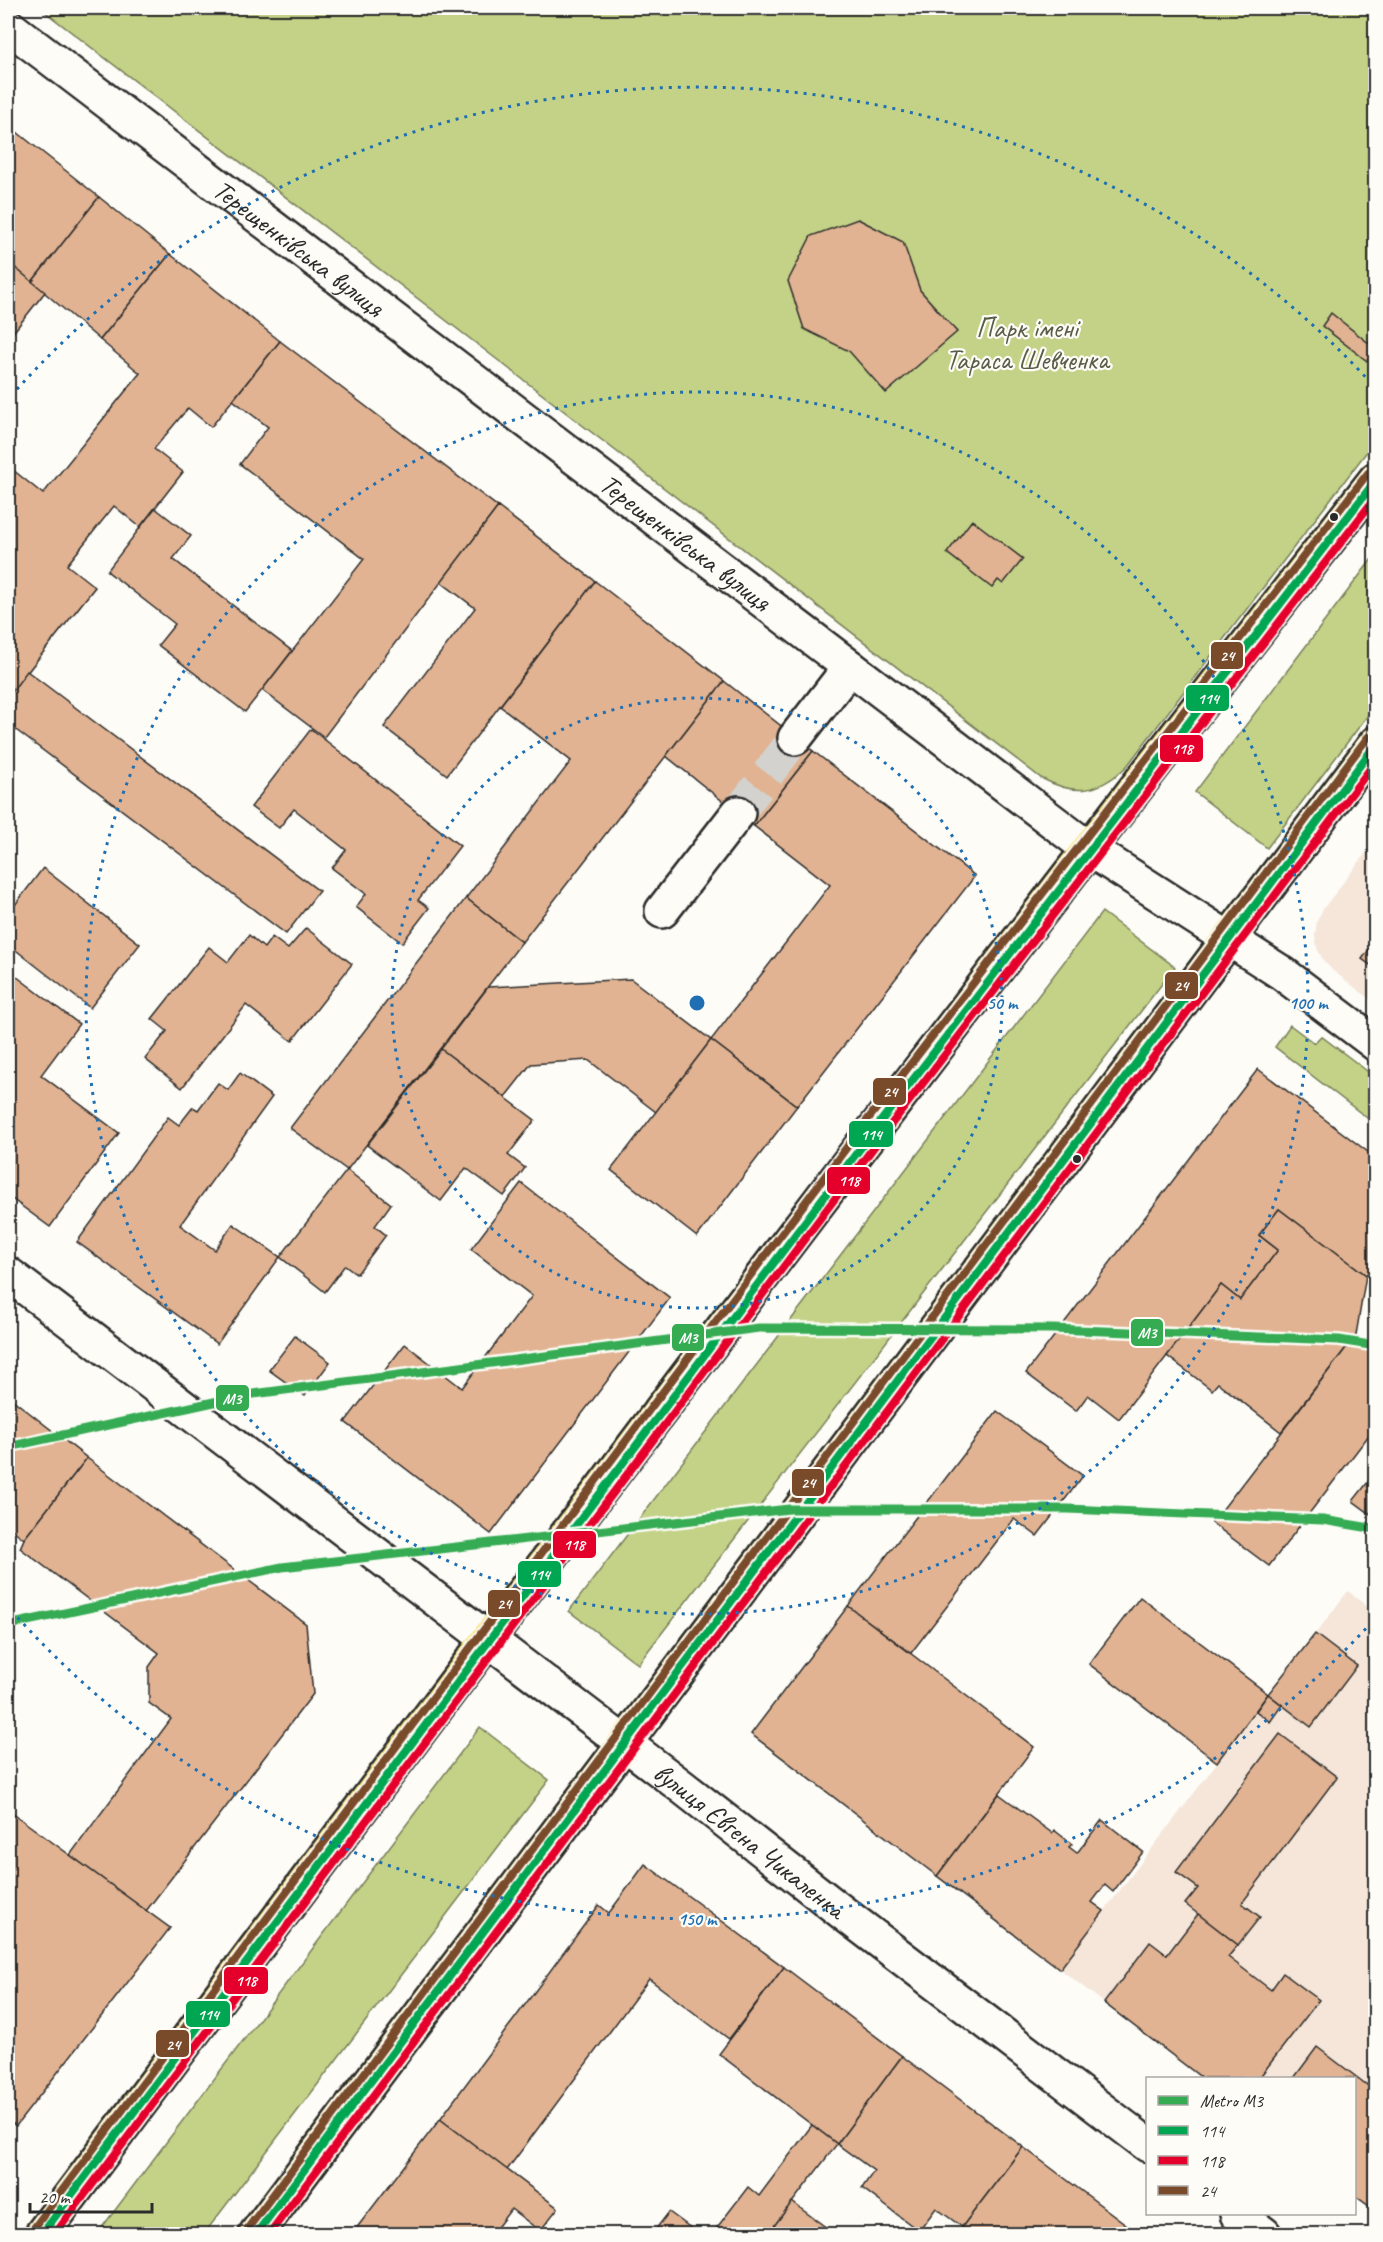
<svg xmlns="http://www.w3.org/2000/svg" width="1383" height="2242" font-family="Caveat,sans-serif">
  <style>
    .built { fill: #f5e6d9 }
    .green { fill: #c3d287; stroke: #777e59; stroke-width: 1.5 }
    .building { fill: #e1b392; stroke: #2b2b2b; stroke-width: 1.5 }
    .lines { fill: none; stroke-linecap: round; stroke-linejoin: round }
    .minor-tunnel { stroke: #d3d2ce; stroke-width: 33; stroke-dasharray: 33 16; stroke-linecap: butt }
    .minor-casing { stroke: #2b2b2b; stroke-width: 38 }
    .major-casing { stroke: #2b2b2b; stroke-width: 38 }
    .minor { stroke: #fdfcf7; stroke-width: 33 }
    .major { stroke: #f7e281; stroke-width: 33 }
    .bus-1-casing { stroke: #fdfcf7; stroke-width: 12 }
    .bus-2-casing { stroke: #fdfcf7; stroke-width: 12 }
    .bus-3-casing { stroke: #fdfcf7; stroke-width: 12 }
    .bus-1 { stroke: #00a651; stroke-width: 8 }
    .bus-2 { stroke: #e4002b; stroke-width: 8 }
    .bus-3 { stroke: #7a4b2a; stroke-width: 8 }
    .metro-1-casing { stroke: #fdfcf7; stroke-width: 14 }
    .metro-1 { stroke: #35ab52; stroke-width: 9 }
    .ring { fill: none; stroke: #1f6fb2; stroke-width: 3; stroke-dasharray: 3 6 }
    .bus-dot { fill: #2b2b2b; stroke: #fdfcf7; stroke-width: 2 }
    .labels { text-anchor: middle; stroke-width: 4.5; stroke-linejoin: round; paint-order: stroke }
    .street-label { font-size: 28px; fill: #2b2b2b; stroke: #fdfcf7 }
    .park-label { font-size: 28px; fill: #595d47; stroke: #fdfcf7 }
    .centre { fill: #1f6fb2; stroke: #fdfcf7; stroke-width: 3 }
    .ring-label { font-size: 18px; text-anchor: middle; font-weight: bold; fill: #1f6fb2; stroke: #fdfcf7; stroke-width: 4.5; stroke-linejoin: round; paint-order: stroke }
    .line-badge { stroke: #fdfcf7; stroke-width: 2 }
    .badge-label { font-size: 16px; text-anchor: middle; font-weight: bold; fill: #fff }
  </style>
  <rect width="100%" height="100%" fill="#fdfcf7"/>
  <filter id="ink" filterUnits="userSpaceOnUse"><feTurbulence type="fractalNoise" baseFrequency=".0167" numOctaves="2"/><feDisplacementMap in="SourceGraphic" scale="12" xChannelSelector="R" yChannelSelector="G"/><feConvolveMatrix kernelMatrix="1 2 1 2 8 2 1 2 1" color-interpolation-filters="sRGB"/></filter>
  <g filter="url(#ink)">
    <g class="built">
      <path d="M1375,841V1003L1332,970L1323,960L1317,948L1315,935L1317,921L1323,909Z"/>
      <path d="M1348,1591L1375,1613V2211L1355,2195L1354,2078H1202L1060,1969Z"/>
    </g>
    <g class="green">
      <path d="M40,8H1375V441L1127,766C1098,794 1075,796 1041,778Z"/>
      <path d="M1375,555V706L1267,848L1195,792Z"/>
      <path d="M1102,912L1175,967L638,1664L569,1611Z"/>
      <path d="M1290,1025L1314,1043L1321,1036L1375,1077V1124L1275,1047Z"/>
      <path d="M480,1727L549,1780L204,2234H97Z"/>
    </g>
    <g class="building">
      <path d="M8,125L99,197L32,282L8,262Z"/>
      <path d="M99,197L170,254L100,340L32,282Z"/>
      <path d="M858,219L903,242L920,290L957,332L886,393L849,351L804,329L788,281L811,236Z"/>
      <path d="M170,254L280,341L211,427L188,408L154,449L183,472L140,527L114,506L67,565L95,587L11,693L8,690V466L43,494L140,373L100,340Z"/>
      <path d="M8,262L45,292L8,339Z"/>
      <path d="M1331,313L1376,349L1367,361L1322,326Z"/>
      <path d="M280,341L498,507L324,737L262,690L364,559L240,464L268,427L233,400Z"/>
      <path d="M498,507L595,581L447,775L384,727L475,608L441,582Z"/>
      <path d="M155,508L191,536L173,559L292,651L245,712L158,645L175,624L107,571Z"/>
      <path d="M972,520L1023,559L1003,584L998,580L992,588L947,553Z"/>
      <path d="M595,581L724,681L522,942L466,898L571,761L500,706Z"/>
      <path d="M27,671L319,891L286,934L8,724V690L11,693Z"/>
      <path d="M724,681L813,751L754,826L666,756Z"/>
      <path d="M311,729L460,846L418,900L429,908L402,943L356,907L366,894L332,868L346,850L294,809L279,828L251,807Z"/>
      <path d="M813,751L975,876L797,1106L711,1040L830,885L754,826Z"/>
      <path d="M43,868L140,944L90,1008L8,944V914Z"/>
      <path d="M466,898L522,942L347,1170L290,1128Z"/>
      <path d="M306,928L352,964L292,1041L246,1005L182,1088L145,1059L167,1031L152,1019L209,947L228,962L249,935L264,948L272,937L288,949Z"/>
      <path d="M1376,940V969L1362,959Z"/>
      <path d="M8,970L79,1024L41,1075L119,1133L50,1227L8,1196Z"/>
      <path d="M631,979L711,1040L656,1112L588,1060L531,1064L505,1097L441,1049L488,987Z"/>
      <path d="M711,1040L797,1106L697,1237L611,1170Z"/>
      <path d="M441,1049L535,1120L508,1155L525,1168L504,1196L466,1168L441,1201L367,1145Z"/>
      <path d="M1258,1069L1376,1158V1263L1366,1275L1279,1209L1259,1235L1278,1250L1240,1300L1221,1285L1119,1419L1088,1395L1076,1411L1026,1373Z"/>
      <path d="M240,1073L272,1097L180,1225L215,1250L233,1224L280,1257L217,1344L77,1242L168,1117L179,1125L193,1107L198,1110L218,1083L228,1090Z"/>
      <path d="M347,1170L391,1204L375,1226L386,1235L357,1274L345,1265L325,1292L280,1257Z"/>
      <path d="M521,1183L670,1298L491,1534L345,1422L405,1344L462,1388L532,1296L471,1249Z"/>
      <path d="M1279,1209L1366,1275L1356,1335L1281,1432L1218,1383L1212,1390L1167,1356L1221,1285L1240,1300L1278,1250L1259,1235Z"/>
      <path d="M1356,1335L1376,1350V1426L1269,1566L1212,1523Z"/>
      <path d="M295,1336L330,1362L305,1396L269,1370Z"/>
      <path d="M8,1396L87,1458L24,1539L8,1526Z"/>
      <path d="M997,1411L1083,1476L1037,1536L1014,1519L911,1653L848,1606Z"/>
      <path d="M87,1458L306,1624L313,1694L146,1911L70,1855L171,1719L149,1703V1667L159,1653L20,1548L24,1539Z"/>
      <path d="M1376,1472V1518L1353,1501Z"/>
      <path d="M1140,1597L1268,1694L1217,1762L1089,1664Z"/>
      <path d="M848,1606L1034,1747L937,1876L751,1734Z"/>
      <path d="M1315,1634L1357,1666L1311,1727L1268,1694Z"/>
      <path d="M1268,1694L1282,1705L1270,1722L1256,1711Z"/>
      <path d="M1280,1734L1337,1777L1242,1903L1260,1917L1238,1945L1185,1904L1198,1888L1176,1872Z"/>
      <path d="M999,1794L1052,1833L1054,1830L1072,1844L1069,1847L1077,1853L1102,1820L1143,1852L1113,1892L1105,1885L1092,1902L1104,1911L1060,1969L937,1876Z"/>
      <path d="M8,1810L170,1928L16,2126L8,2120V1941L13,1933L8,1929Z"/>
      <path d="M645,1864L784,1967L729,2039L649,1979L507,2170L440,2119L599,1905L609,1913Z"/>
      <path d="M1198,1914L1238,1945L1228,1957L1271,1990L1283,1973L1319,2000L1259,2078H1202L1104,2003L1150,1942L1167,1955Z"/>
      <path d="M784,1967L902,2056L837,2144L719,2054Z"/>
      <path d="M1317,2047L1367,2085L1375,2075L1369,2070L1376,2061V2211L1354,2195V2078H1294Z"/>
      <path d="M902,2056L1023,2147L962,2227L936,2208L919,2231L862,2188L874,2171L837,2144Z"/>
      <path d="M440,2119L558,2208L540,2231L511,2209L492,2234H352Z"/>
      <path d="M812,2125L837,2144L768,2234H712L748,2187L759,2196Z"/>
      <path d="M1023,2147L1139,2234H972L962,2227Z"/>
      <path d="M792,2202L804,2211L835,2234H768Z"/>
      <path d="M669,2212L699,2234H652Z"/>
    </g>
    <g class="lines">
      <path class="minor-tunnel" d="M738,813L795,738"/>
      <g class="minor-casing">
        <g id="minor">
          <path id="s1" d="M8,26L1089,849L1282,973L1376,1044"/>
          <path d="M795,738L850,667"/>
          <path d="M662,911L738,813"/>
          <path id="s2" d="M8,1274L681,1786L847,1916L1148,2145"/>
          <path d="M1237,2214L1264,2234"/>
        </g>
      </g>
      <g class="major-casing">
        <g id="major">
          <path d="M42,2234C482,1646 923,1058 1376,479"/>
          <path d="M256,2234L1376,743"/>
        </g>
      </g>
      <use href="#minor" class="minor"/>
      <use href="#major" class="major"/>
      <g class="bus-1-casing">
        <g id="bus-1">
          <path d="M42,2234L871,1134L1376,480"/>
          <path d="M256,2234L1376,744"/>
        </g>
      </g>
      <g class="bus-2-casing">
        <g id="bus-2">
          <path d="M55,2234L879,1140L1376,497"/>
          <path d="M269,2234L1376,761"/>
        </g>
      </g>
      <g class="bus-3-casing">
        <g id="bus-3">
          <path d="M34,2228L862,1127L1368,473"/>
          <path d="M248,2228L1368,737"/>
        </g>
      </g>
      <use href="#bus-1" class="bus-1"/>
      <use href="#bus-2" class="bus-2"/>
      <use href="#bus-3" class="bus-3"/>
      <g class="metro-1-casing">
        <g id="metro-1">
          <path d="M8,1447L246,1395L759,1328L1052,1329L1339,1340L1376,1346"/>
          <path d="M8,1625L282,1567L789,1509H1068L1323,1520L1376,1529"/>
        </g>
      </g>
      <use href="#metro-1" class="metro-1"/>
    </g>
  </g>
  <g class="ring">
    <circle cx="697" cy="1003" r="305"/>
    <circle cx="697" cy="1003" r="611"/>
    <path d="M1372 1622A916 916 0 0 1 11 1610M11 396A916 916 0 0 1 1372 384"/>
  </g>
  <g class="bus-dot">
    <circle cx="1334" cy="517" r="5"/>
    <circle cx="1077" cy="1159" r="5"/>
  </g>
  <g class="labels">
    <g class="street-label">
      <text dy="10" stroke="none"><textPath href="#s1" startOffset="366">Терещенківська вулиця</textPath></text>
      <text dy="10" stroke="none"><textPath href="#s1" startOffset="852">Терещенківська вулиця</textPath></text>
      <text dy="10" stroke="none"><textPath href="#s2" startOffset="933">вулиця Євгена Чикаленка</textPath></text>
    </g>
    <g class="park-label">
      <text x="1027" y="337">Парк імені<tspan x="1027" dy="32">Тараса Шевченка</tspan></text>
    </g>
  </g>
  <circle cx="697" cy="1003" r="9" class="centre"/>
  <g class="ring-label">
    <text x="1002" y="1009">50 m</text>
    <text x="1308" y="1009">100 m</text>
    <text x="697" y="1925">150 m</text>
  </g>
  <g class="line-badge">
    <rect x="1210" y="641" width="34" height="29" rx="6" fill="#7a4b2a"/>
    <rect x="1185" y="684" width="45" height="28" rx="6" fill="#00a651"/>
    <rect x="1159" y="734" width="45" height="29" rx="6" fill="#e4002b"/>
    <rect x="1164" y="971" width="35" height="29" rx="6" fill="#7a4b2a"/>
    <rect x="872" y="1077" width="35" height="29" rx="6" fill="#7a4b2a"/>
    <rect x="848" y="1120" width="46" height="28" rx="6" fill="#00a651"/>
    <rect x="826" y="1166" width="45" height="29" rx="6" fill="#e4002b"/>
    <rect x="1130" y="1318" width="34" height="29" rx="6" fill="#35ab52"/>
    <rect x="671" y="1323" width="34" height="29" rx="6" fill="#35ab52"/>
    <rect x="215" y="1384" width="35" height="28" rx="6" fill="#35ab52"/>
    <rect x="791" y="1468" width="34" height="29" rx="6" fill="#7a4b2a"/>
    <rect x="552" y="1530" width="45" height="29" rx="6" fill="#e4002b"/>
    <rect x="517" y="1560" width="45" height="28" rx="6" fill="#00a651"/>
    <rect x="487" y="1589" width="34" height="29" rx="6" fill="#7a4b2a"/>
    <rect x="223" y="1966" width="46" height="29" rx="6" fill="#e4002b"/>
    <rect x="185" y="2000" width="46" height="28" rx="6" fill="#00a651"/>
    <rect x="155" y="2029" width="35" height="29" rx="6" fill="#7a4b2a"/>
  </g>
  <g class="badge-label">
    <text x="1227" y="661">24</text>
    <text x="1208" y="704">114</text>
    <text x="1182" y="754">118</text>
    <text x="1181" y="991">24</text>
    <text x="890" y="1097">24</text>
    <text x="871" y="1140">114</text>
    <text x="849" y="1186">118</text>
    <text x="1147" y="1338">M3</text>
    <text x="688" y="1343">M3</text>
    <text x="232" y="1404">M3</text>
    <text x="808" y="1488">24</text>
    <text x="574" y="1550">118</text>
    <text x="539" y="1580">114</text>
    <text x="504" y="1609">24</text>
    <text x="246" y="1986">118</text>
    <text x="208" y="2020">114</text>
    <text x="173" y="2050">24</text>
  </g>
  <rect width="1383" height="2242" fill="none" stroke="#fdfcf7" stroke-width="30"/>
  <rect x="15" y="15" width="1353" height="2212" fill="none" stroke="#2b2b2b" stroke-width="2" filter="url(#ink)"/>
  <rect x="1146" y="2077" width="210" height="138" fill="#fdfcf7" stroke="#a9a8a5" stroke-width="1.5"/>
  <rect x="1158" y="2096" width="30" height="9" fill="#35ab52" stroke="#a9a8a5" stroke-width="1.5"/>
  <text x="1200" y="2107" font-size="18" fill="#2b2b2b">Metro M3</text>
  <rect x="1158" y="2126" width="30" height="9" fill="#00a651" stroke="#a9a8a5" stroke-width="1.5"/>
  <text x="1200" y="2137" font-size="18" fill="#2b2b2b">114</text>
  <rect x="1158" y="2156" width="30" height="9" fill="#e4002b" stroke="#a9a8a5" stroke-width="1.5"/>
  <text x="1200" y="2167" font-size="18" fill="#2b2b2b">118</text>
  <rect x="1158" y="2186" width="30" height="9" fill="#7a4b2a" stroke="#a9a8a5" stroke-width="1.5"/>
  <text x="1200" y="2197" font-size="18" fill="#2b2b2b">24</text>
  <path d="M30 2203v9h122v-9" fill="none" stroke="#2b2b2b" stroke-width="3"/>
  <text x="39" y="2203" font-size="18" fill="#2b2b2b" stroke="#fdfcf7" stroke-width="4.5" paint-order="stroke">20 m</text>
</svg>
